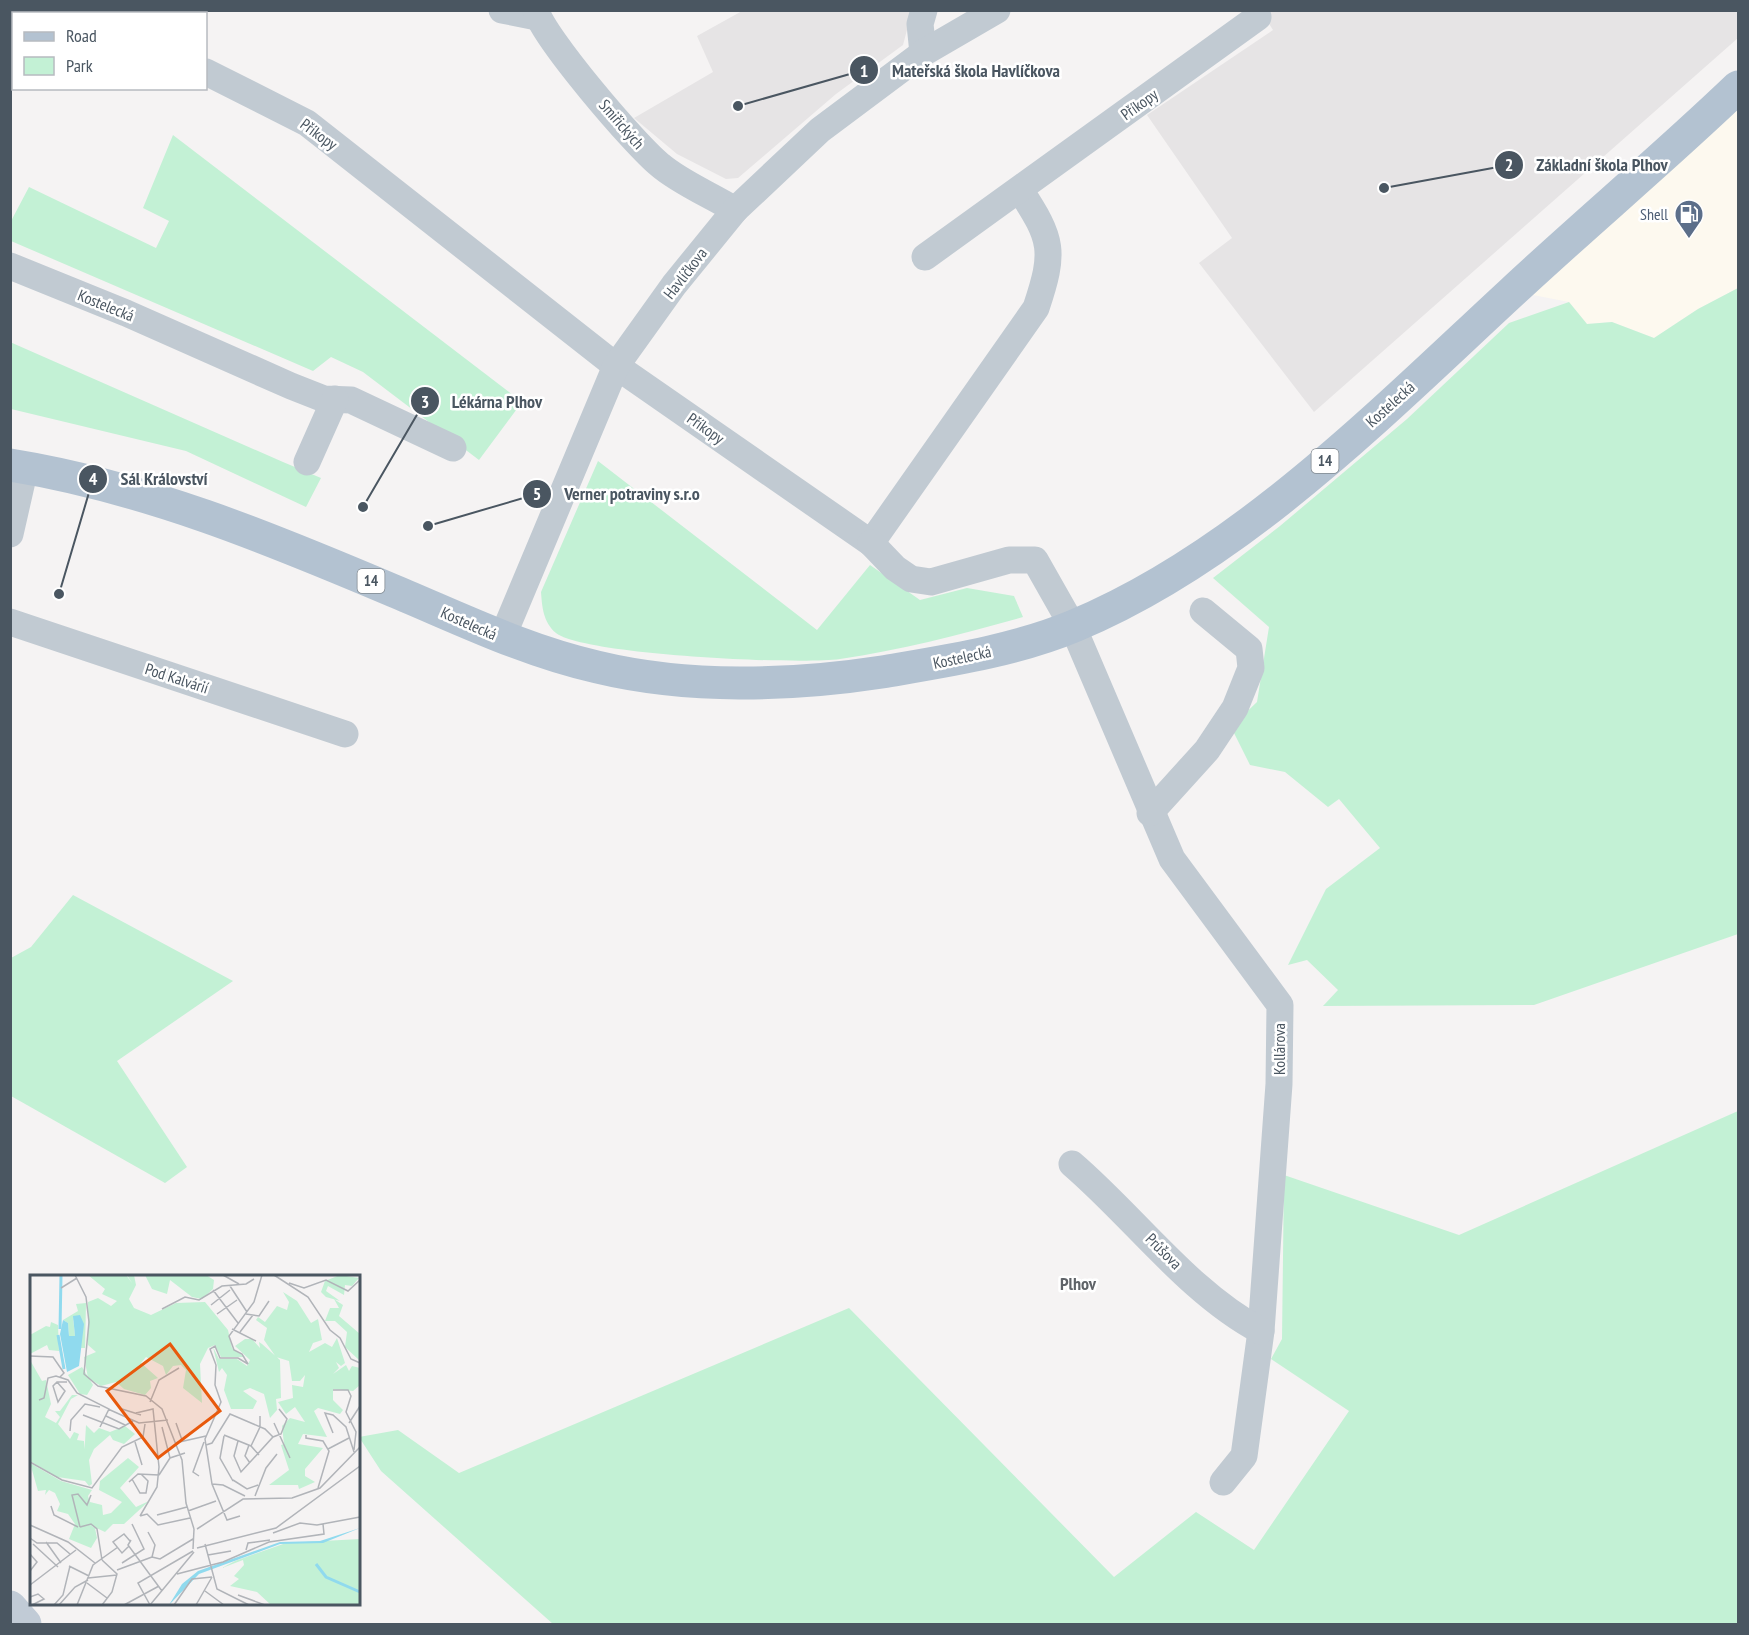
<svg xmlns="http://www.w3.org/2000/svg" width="1749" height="1635" font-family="'PT Sans Narrow',sans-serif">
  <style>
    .commercial { fill: #fdf9ef }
    .education { fill: #e6e4e5 }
    .green { fill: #c3f1d5 }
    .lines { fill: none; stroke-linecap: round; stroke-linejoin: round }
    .street { stroke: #c1cad2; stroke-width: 27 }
    .secondary { stroke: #c1cbd6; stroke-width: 33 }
    .primary { stroke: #b3c2d1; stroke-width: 33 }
    .labels { text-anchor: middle; stroke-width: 5; stroke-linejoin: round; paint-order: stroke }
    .shield { fill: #fff; stroke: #808990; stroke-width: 1.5 }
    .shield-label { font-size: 15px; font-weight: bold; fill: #4a5661 }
    .street-label { font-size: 16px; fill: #4a5661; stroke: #fff }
    .service-label { font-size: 16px; fill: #4e5e75; stroke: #fff; text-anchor: end }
    .neighbourhood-label { font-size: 18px; font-weight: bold; fill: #5f6368; stroke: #fff }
    .inset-river { fill: none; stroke: #90daee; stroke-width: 3 }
    .inset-road { fill: none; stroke: #b1b4b9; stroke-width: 1.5 }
    .view { fill: #e8590c; fill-opacity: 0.15; stroke: #e8590c; stroke-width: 3 }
    .inset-edge { fill: none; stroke: #4a5661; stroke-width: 3 }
    .leader { fill: none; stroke: #4a5661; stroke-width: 2 }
    .callout-dot { fill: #4a5661; stroke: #fff; stroke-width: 2 }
    .mark-label { font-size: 18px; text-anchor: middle; font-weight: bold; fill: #fff }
    .callout-label { font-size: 18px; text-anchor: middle; font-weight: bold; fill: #4a5661; stroke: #fff; stroke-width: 5; stroke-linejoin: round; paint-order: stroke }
  </style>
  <rect width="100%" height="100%" fill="#f5f3f3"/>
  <path class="commercial" d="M1738,108V288L1698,309L1654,338L1612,322L1587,324L1569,302L1533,295Z"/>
  <g class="education">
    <path d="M742,11H912L903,45L836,94L738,178L726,179L677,154L634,118L713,72L697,36Z"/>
    <path d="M1261,11H1738V38L1314,412L1199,263L1232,238L1147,115L1273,30Z"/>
  </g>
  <g class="green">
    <path d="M173,135L522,402L479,460L363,372L331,357L313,371L11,241L10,223L29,187L156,248L169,221L143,208Z"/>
    <path d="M1738,288V934L1534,1005L1323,1006L1338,990L1307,960L1288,965L1326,889L1380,848L1339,799L1328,807L1285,772L1250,765L1231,727L1257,702L1269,627L1213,578L1280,526L1407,419L1509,323L1569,302L1587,324L1612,322L1654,338L1698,309Z"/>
    <path d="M10,342L283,462L321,478L306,507L186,451L11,409Z"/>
    <path d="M598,461L817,630L870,565L920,600L967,588L1014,596L1023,617C963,634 901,650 840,659C799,665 584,655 556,633C543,622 542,606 541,592Z"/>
    <path d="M73,895L233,981L117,1061L187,1167L165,1183L11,1096V958L31,947Z"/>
    <path d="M1738,1111V1624H553L381,1471L359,1437L398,1430L459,1473L849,1308L1114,1577L1196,1512L1254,1550L1349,1411L1271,1359L1282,1339L1284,1175L1459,1235Z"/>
  </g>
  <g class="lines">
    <g class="street">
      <path d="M72,10L79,14"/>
      <path d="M502,10L537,17"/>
      <path d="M536,10C542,36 636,146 660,165C681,183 711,195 735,210"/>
      <path d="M923,53L920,24L924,10"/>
      <path d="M206,72L307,123L616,366L871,543L1036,308C1055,251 1053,240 1020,190"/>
      <path d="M925,257L1258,17"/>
      <path d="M10,266L126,313L291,386L324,399L351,400L453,448"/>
      <path d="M307,462L335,399"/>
      <path d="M10,534L25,468"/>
      <path d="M871,543L895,568L911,579L931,582L1009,560H1035L1073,627L1172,859L1280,1005L1279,1084L1261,1331L1244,1456L1223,1482"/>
      <path d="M10,622L345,734"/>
      <path d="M502,638L616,366L674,285L735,210L820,130L923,53L997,10"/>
      <path d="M1150,813L1207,750L1235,708L1251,668L1249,649L1203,611"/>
      <path d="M1072,1164C1134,1217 1189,1293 1261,1331"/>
    </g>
    <path class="secondary" d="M10,1607L25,1624"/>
    <path class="primary" d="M10,465C146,487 269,538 394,591C461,619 526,651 597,667C688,689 791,686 882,672C946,661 1014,651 1074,626C1240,557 1381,413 1512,292C1586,223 1665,157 1738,87"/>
  </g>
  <defs>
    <g id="fuel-pin" transform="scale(1.5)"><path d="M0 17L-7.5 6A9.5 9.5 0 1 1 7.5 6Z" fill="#5c6f8a" stroke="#fff"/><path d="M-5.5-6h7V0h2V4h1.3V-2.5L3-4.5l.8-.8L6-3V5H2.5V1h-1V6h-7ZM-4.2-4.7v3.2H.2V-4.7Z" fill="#fff"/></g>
  </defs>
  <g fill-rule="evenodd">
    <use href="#fuel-pin" x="1689" y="214"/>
  </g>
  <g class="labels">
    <g class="shield">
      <rect x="1311.5" y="449" width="27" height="24" rx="4.5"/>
      <rect x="357.5" y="569" width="27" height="24" rx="4.5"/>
    </g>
    <g class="shield-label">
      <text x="1325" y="466">14</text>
      <text x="371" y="586">14</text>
    </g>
    <g class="street-label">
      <text transform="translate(1139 104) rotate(-36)" y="6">Příkopy</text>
      <text transform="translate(622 124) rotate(49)" y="6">Smiřických</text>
      <text transform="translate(319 134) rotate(36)" y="6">Příkopy</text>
      <text transform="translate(685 273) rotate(-52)" y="6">Havlíčkova</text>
      <text transform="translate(106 305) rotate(22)" y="6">Kostelecká</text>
      <text transform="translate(1390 404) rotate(-42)" y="6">Kostelecká</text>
      <text transform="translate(706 428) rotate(35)" y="6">Příkopy</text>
      <text transform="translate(469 623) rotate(24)" y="6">Kostelecká</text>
      <text transform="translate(962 657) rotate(-12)" y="6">Kostelecká</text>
      <text transform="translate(177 678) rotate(18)" y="6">Pod Kalvárií</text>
      <text transform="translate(1279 1049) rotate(-90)" y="6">Kollárova</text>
      <text transform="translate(1164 1251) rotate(45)" y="6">Průšova</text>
    </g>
    <g class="service-label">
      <text x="1668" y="220">Shell</text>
    </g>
    <g class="neighbourhood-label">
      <text x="1078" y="1290">Plhov</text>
    </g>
  </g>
  <g transform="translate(30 1275)">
    <rect width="330" height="330" fill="#f5f3f3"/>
    <path d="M58,0H96L102,8L97,0H104L106,10L99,24L104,33L121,40L146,28L175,27L198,55L202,73L215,82H191L185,70L178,73L170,89L172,128L153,113L156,95L151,90L143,91L136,100L133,91L116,82L111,88L128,103L120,106L121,113L115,120L94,114L86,107L71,111L58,103L54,82L66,77L58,70V27L68,23L81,31L87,26L72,19L75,14ZM115,0H176L184,5L183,14L172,24L162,22L140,5L137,19L122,14ZM310,0L329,3L322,11L315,10L314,20L298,11L296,16L310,26L296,22L291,17L295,6ZM253,17L267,26L281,48L288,44L292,65L283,68L279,77L295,68L302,72L307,63L315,88L311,91L306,87L309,93L303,99L316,90L319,96L322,91L330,93V110L323,116L303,114V125L313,135L310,139L288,133L284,136L297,162L273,159L268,169L293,173L275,194V201L285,207L269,214L268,210H239L259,195L251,170L254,169L252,151L260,143L275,147L265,132L256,139L248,127L263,123L262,110L273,112L275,100L270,106H262L259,86L246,82L234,65L237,53L226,45L228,42L235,47L247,31L257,35L259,27ZM304,24L313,30L309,41L330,59L329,85L315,72L317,57L305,46H295L300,33H309ZM56,28L55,73H50L43,42L45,61H39L38,48L33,45L48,36L46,29ZM21,47L28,50L29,76L19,75L17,70L0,79V60L16,51L20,52ZM215,64H222L230,73L229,67L232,69L250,85L251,123L246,124L247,135L240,143L234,119L220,113L213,116L227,126L223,134H201L194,115L197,100L192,93L189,97L183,72L189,84H207L217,91L220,85L205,71ZM0,85L12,106L16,105L21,129L15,142L26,148L30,142L25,136H30L42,120H48L41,124L28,149L40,164L44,157L49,159L47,165L54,166V174L55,167L56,150L64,158L69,153L80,157L95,151L105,159L94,169L83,165L80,160L64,174L59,185L62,209L59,211L55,206L27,202L0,186ZM52,92L63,110L57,120L50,119L38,100ZM98,183L109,192L90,213L106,232L119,226L94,249H83L75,257L60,250L65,253L67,263L61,273L39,264L45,249L38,239L27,236L30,229L25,218L19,215L15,220L16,215L8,216L0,188L31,206L62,215L58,221L60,227L72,230L73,240L81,238L92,227L69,215L70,206ZM330,264V330H241L227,317L200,311L209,304L204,301L214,290L213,285L192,293L205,286L256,268Z" fill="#c3f1d5"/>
    <path d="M50,40L54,49L49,91L37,97L30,59L33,45L38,48L39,61H45L43,41ZM330,253L293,268L250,269L169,299L139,330L152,309L168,296L250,267L290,266Z" fill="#90daee"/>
    <path class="inset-river" d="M30,54L31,0M28,60L34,94M286,289L296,302L330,317"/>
    <path class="inset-road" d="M45,0L56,22L59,47L54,99L68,111L116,121L132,134L152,185L156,228L164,254M193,0L209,9M244,0L278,22L300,55L310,63L321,84L330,88M259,8L274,13L296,5L318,16L330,5M200,11L217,37M31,13L47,3M183,15L208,48M181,30L200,15M132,34L155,22L169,25L192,11L216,9L224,4M187,39L207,25M216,39L229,41L239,26M202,54L226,66M210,57L223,40M0,81L23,82L34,98L30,102M27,107L35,116L28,127L23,111L27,107H37M303,115H318L321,121L316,137L326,157L324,175M9,125L14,123L18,103L26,101L38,105L47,118L79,134L70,152M120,127L129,105L149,93M78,134L109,148L138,145M92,134L111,140M106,138L123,134L129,192L127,212L110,241M53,140L89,154L103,146M76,141L95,150M146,148L152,165M244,148L260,183M319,148L330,131M132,152L140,183M40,156L41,145L55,129L70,132M303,158L295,138L303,140L316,152L324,177M194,160L221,171L229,180M276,160V163L293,166L299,176L288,213M194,161L190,183L203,206M208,166L204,181L211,197L243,162L251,159L257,144L249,134M105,167L112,190M145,168L176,161M176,170L182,168L200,139L235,154L243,162M219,170L215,181L220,188M221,171L230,152V141M298,174L319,163M0,187L32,205L62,213L92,172L113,162L115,149M129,200L140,183L155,178M169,201L163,197L174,167M102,204L110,218H116L118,206L111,199M203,205L217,214L228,210M99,207L108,199L129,200M182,209L193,210L215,221M225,221L236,193L247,179M21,231L24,240L48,252M158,236L186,226M127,240L157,232M110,241L117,239L128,250L160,243M210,241L197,245L182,209L175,164L191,127L185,110L186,90L180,74L185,71L190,83H208L218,89L212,79L204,75L199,61L224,27L232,0M0,250L38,267L65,288M50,252L42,220L48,219L57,230L61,220M50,252L61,249L67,254L72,285M167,254L213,224L262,223L290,213L330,172M118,257L125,270L122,282M243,258L270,248L287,250L330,242M0,263L7,268H27L40,279M101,265L98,270L132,316M16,267L31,288M3,269L28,292M175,269L187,314L219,330M99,271L92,278L83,267L94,259L100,266M167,273L246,253L330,191M163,274L164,254M216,275L218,268L240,265M0,279L7,287L0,296M178,280L201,276M122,282L130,284L163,264M92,288L114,274L102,249M39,291L59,301M87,295L122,282M147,299L193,287L239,267L294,259L293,249M58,303L87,300M57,308L77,323M0,310L46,275M175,316L194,330M208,320L235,330M0,322L8,319L14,324L2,330M24,330L33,320L40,291M29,330L45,312L58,305M47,330L63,290L88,272M72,330L82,317L87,299L72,285M94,330L129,311M120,330L108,308L163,276M120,330L164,277M144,330L162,304L182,302M166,330L182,302"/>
    <path class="view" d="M140,69L190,136L128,183L77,116Z"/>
    <rect width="330" height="330" class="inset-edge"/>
  </g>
  <path class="leader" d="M738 106L864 70M1384 188L1509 165M363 507L425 401M59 594L93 479M428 526L537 494"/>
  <g class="callout-dot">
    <circle cx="738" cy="106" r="6"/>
    <circle cx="1384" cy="188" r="6"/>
    <circle cx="363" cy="507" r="6"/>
    <circle cx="59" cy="594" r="6"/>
    <circle cx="428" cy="526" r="6"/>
    <circle cx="864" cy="70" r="15"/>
    <circle cx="1509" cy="165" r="15"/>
    <circle cx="425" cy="401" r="15"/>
    <circle cx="93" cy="479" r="15"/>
    <circle cx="537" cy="494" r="15"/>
  </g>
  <g class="mark-label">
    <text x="864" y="77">1</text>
    <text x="1509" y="171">2</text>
    <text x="425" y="408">3</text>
    <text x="93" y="485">4</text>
    <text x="537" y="500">5</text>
  </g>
  <g class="callout-label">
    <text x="976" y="77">Mateřská škola Havlíčkova</text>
    <text x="1602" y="171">Základní škola Plhov</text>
    <text x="497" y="408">Lékárna Plhov</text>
    <text x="164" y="485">Sál Království</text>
    <text x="632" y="500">Verner potraviny s.r.o</text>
  </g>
  <rect width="1749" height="1635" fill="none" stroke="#4a5661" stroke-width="24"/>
  <rect x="12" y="12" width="195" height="78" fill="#ffffff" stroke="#b7bbc0" stroke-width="1.5"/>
  <rect x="24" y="32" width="30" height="9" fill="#b3c2d1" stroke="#b7bbc0" stroke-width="1.5"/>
  <text x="66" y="42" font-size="18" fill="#4a5661">Road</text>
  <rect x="24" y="57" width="30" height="18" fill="#c3f1d5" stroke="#b7bbc0" stroke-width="1.5"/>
  <text x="66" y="72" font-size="18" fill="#4a5661">Park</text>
</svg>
